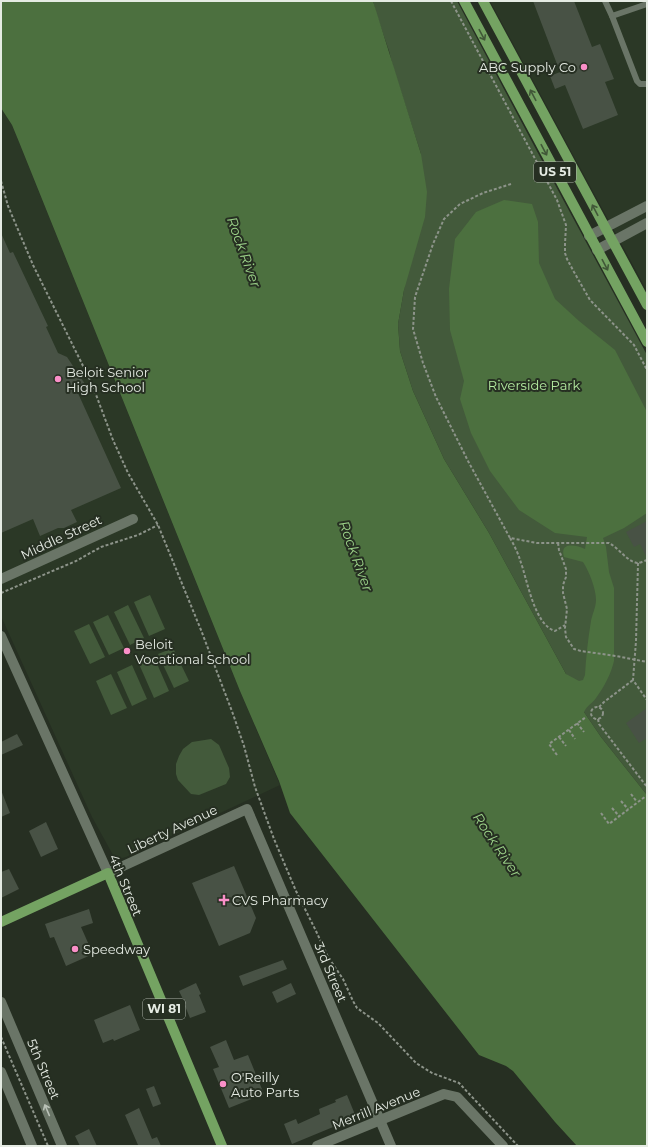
<svg xmlns="http://www.w3.org/2000/svg" width="648" height="1147" font-family="Montserrat,sans-serif">
  <style>
    .built { fill: #2b3826 }
    .green { fill: #435a3b }
    .water { fill: #4c703f }
    .building { fill: #485245 }
    .lines { fill: none; stroke-linecap: round; stroke-linejoin: round }
    .path { stroke: #8d948a; stroke-width: 2; stroke-dasharray: 3 2; stroke-linecap: butt }
    .service { stroke: #6a7567; stroke-width: 6 }
    .minor { stroke: #6a7567; stroke-width: 10 }
    .tertiary { stroke: #6a7567; stroke-width: 10 }
    .primary { stroke: #74a362; stroke-width: 10 }
    .oneway { stroke: #415838 }
    .oneway2 { stroke: #bac2b8 }
    .poi-dot { fill: #fa8fc8; stroke: #262f22; stroke-width: 1.5 }
    .labels { text-anchor: middle; stroke-width: 4; stroke-linejoin: round; paint-order: stroke }
    .shield { fill: #262f22; stroke: #acb3a9; stroke-width: 1 }
    .shield-label { font-size: 12px; font-weight: bold; fill: #e5ebe3 }
    .poi-label { font-size: 13px; fill: #e5ebe3; stroke: #262f22; text-anchor: start }
    .park-label { font-size: 13px; fill: #b4eba0; stroke: #262f22 }
    .street-label { font-size: 13px; fill: #e5ebe3; stroke: #262f22 }
    .water-label { font-size: 14px; font-style: italic; fill: #9cd289; stroke: #262f22 }
  </style>
  <rect width="100%" height="100%" fill="#262f22"/>
  <g class="built">
    <path d="M490,1H647V291L578,164Z"/>
    <path d="M1,108L12,125L19,142L240,691L280,785L126,857L119,859L113,855L92,817L1,616Z"/>
  </g>
  <g class="green">
    <path d="M373,1H457L539,155L647,355V795L601,737L584,712L566,674L489,533L444,459L413,391L400,351L398,324L404,290L421,154L393,67L389,51L376,13Z"/>
    <path d="M150,595L165,629L149,636L134,602Z"/>
    <path d="M128,605L144,638L130,645L114,612Z"/>
    <path d="M108,615L124,648L109,655L93,622Z"/>
    <path d="M89,624L105,657L90,664L74,631Z"/>
    <path d="M173,648L189,681L174,688L158,654Z"/>
    <path d="M154,657L169,691L154,698L139,664Z"/>
    <path d="M132,665L147,699L132,706L117,672Z"/>
    <path d="M111,674L127,708L111,715L96,681Z"/>
    <path d="M211,739L219,745L229,768L230,777L226,784L199,795L191,794L178,780L176,774V764L179,756L183,749L192,742Z"/>
  </g>
  <path class="water" d="M1,1H373L421,154L427,192L425,217L404,290L398,324L400,351L413,391L444,459L489,533L566,674L579,681L583,680L585,675C586,657 588,639 591,621C592,615 596,607 596,600C596,589 589,571 583,562L564,557C559,541 577,545 585,549L587,537L555,533L519,510L490,471L471,433L460,399L464,381L450,330L449,289L455,239L476,212L504,200L532,204L538,222L539,263L555,299L579,321L615,350L647,412V513L624,528L603,538L606,547L609,572L614,588V661C611,674 604,687 596,698C592,704 588,704 584,712L601,737L647,795V1146H577L555,1122L513,1071L506,1066L479,1055L290,813L279,781L240,691L19,142L12,125L1,108Z"/>
  <g class="building">
    <path d="M533,1H574L592,47L600,44L614,79L605,82L618,115L583,129L565,85L555,89L550,76L560,72Z"/>
    <path d="M1,233L10,253L13,252L48,326L46,327L58,353L67,357L87,387L77,391L121,488L71,510L77,522L64,528H58L40,536L33,519L1,533Z"/>
    <path d="M647,521V558L640,544L634,547L626,532Z"/>
    <path d="M647,708V738L639,743L626,723Z"/>
    <path d="M17,734L23,745L1,755V742Z"/>
    <path d="M1,790L10,813L1,817Z"/>
    <path d="M46,822L58,849L41,857L29,831Z"/>
    <path d="M234,866L256,918L250,933L219,946L192,883Z"/>
    <path d="M9,869L19,889L1,898V872Z"/>
    <path d="M89,909L93,923L81,927L93,954L66,966L54,937L50,938L45,924Z"/>
    <path d="M283,960L287,969L243,986L239,976Z"/>
    <path d="M196,983L201,994L199,995L206,1012L190,1018L185,1006L186,1005L179,991Z"/>
    <path d="M291,983L296,994L277,1003L272,992Z"/>
    <path d="M130,1005L140,1030L114,1041L113,1039L103,1043L94,1020Z"/>
    <path d="M226,1040L234,1060L248,1055L264,1094L229,1108L213,1069L219,1067L210,1047Z"/>
    <path d="M154,1086L161,1104L153,1107L146,1089Z"/>
    <path d="M347,1095L356,1117L338,1124V1125L292,1144L284,1124L296,1119L298,1124L320,1114L319,1109L336,1102L335,1100Z"/>
    <path d="M139,1108L152,1139L157,1137L161,1146H136L138,1145L125,1115Z"/>
    <path d="M89,1129L97,1146H80L75,1136Z"/>
  </g>
  <g class="lines">
    <g class="path">
      <path d="M451,1L557,200L566,225L565,244V253L567,259L574,272L590,300L634,345L647,370"/>
      <path d="M1,181L8,206L33,265L92,384L113,440L128,473L158,525L201,630L233,714L244,746L255,787L274,839L296,891L316,931L328,957L343,979L353,1001L357,1008L378,1023L416,1063L432,1073L459,1083L518,1146"/>
      <path d="M511,184L483,193L460,204L444,219L433,244L415,297L413,329L423,363L436,397L468,461L510,538L537,543H609C619,548 627,562 638,563C640,563 644,561 647,560"/>
      <path d="M510,538C514,545 518,553 520,560C527,578 534,625 555,631L565,625"/>
      <path d="M558,543L559,550L566,569V577L563,585V593L567,609L565,628L566,637L574,649L581,651L616,656L647,662"/>
      <path d="M638,563L636,641L633,680L647,700"/>
      <path d="M1,593L76,561L101,547L138,535L158,525"/>
      <circle cx="597" cy="713" r="6"/>
      <path d="M599,707L604,702L633,680"/>
      <path d="M598,719L599,724L647,787"/>
      <path d="M577,723L584,732"/>
      <path d="M569,730L575,739"/>
      <path d="M559,737L566,746"/>
      <path d="M557,755L549,744L586,717"/>
      <path d="M631,794L637,802"/>
      <path d="M621,801L628,809"/>
      <path d="M612,808L619,816"/>
      <path d="M601,813L609,824L646,796"/>
      <path d="M1,1037L48,1146"/>
    </g>
    <g class="service">
      <path d="M605,1L612,16L647,4"/>
      <path d="M612,16L637,81L640,84H647"/>
    </g>
    <g class="minor">
      <path d="M589,236L647,206"/>
      <path d="M597,250L647,223"/>
      <path d="M1,579L133,519"/>
      <path d="M108,873L247,809L391,1146"/>
      <path d="M1,1002L62,1146"/>
      <path d="M1,1072L32,1146"/>
      <path d="M317,1146L444,1094L457,1097L503,1146"/>
    </g>
    <path class="tertiary" d="M1,636L108,873"/>
    <g class="primary">
      <path d="M464,1L647,342"/>
      <path d="M483,1L647,305"/>
      <path d="M1,922L108,873L222,1146"/>
    </g>
  </g>
  <defs><path id="oneway-shaft" d="M-6 0H5M1.5-3L5.5 0L1.5 3" fill="none" stroke-width="1.6" stroke-linecap="round" stroke-linejoin="round"/></defs>
  <g class="oneway">
    <use href="#oneway-shaft" transform="translate(482 35) rotate(62)"/>
    <use href="#oneway-shaft" transform="translate(533 95) rotate(-118)"/>
    <use href="#oneway-shaft" transform="translate(544 150) rotate(62)"/>
    <use href="#oneway-shaft" transform="translate(595 210) rotate(-118)"/>
    <use href="#oneway-shaft" transform="translate(605 265) rotate(62)"/>
  </g>
  <use class="oneway2" href="#oneway-shaft" transform="translate(47 1110) rotate(-113)"/>
  <g class="poi-dot">
    <circle cx="584" cy="67" r="4"/>
    <circle cx="58" cy="379" r="4"/>
    <circle cx="127" cy="651" r="4"/>
    <path d="M222 894h4v4h4v4h-4v4h-4v-4h-4v-4h4z"/>
    <circle cx="75" cy="949" r="4"/>
    <circle cx="223" cy="1084" r="4"/>
  </g>
  <g class="labels">
    <g class="shield">
      <rect x="534" y="162" width="42" height="20" rx="3"/>
      <rect x="143" y="999" width="42" height="20" rx="3"/>
    </g>
    <g class="shield-label">
      <text x="555" y="176">US 51</text>
      <text x="164" y="1013">WI 81</text>
    </g>
    <g class="poi-label">
      <text x="576" y="72" text-anchor="end">ABC Supply Co</text>
      <text x="66" y="377">Beloit Senior<tspan x="66" dy="15">High School</tspan></text>
      <text x="135" y="649">Beloit<tspan x="135" dy="15">Vocational School</tspan></text>
      <text x="232" y="905">CVS Pharmacy</text>
      <text x="83" y="954">Speedway</text>
      <text x="231" y="1082">O'Reilly<tspan x="231" dy="15">Auto Parts</tspan></text>
    </g>
    <g class="park-label">
      <text x="534" y="390">Riverside Park</text>
    </g>
    <g class="street-label">
      <text transform="translate(61 537) rotate(-25)" y="5">Middle Street</text>
      <text transform="translate(172 829) rotate(-25)" y="5">Liberty Avenue</text>
      <text transform="translate(126 885) rotate(67)" y="5">4th Street</text>
      <text transform="translate(331 972) rotate(67)" y="5">3rd Street</text>
      <text transform="translate(44 1069) rotate(67)" y="5">5th Street</text>
      <text transform="translate(376 1108) rotate(-22)" y="5">Merrill Avenue</text>
    </g>
    <g class="water-label">
      <text transform="translate(244 252) rotate(70)" y="5">Rock River</text>
      <text transform="translate(356 556) rotate(70)" y="5">Rock River</text>
      <text transform="translate(497 845) rotate(56)" y="5">Rock River</text>
    </g>
  </g>
  <rect width="648" height="1147" fill="none" stroke="#e5ebe3" stroke-width="4"/>
</svg>
